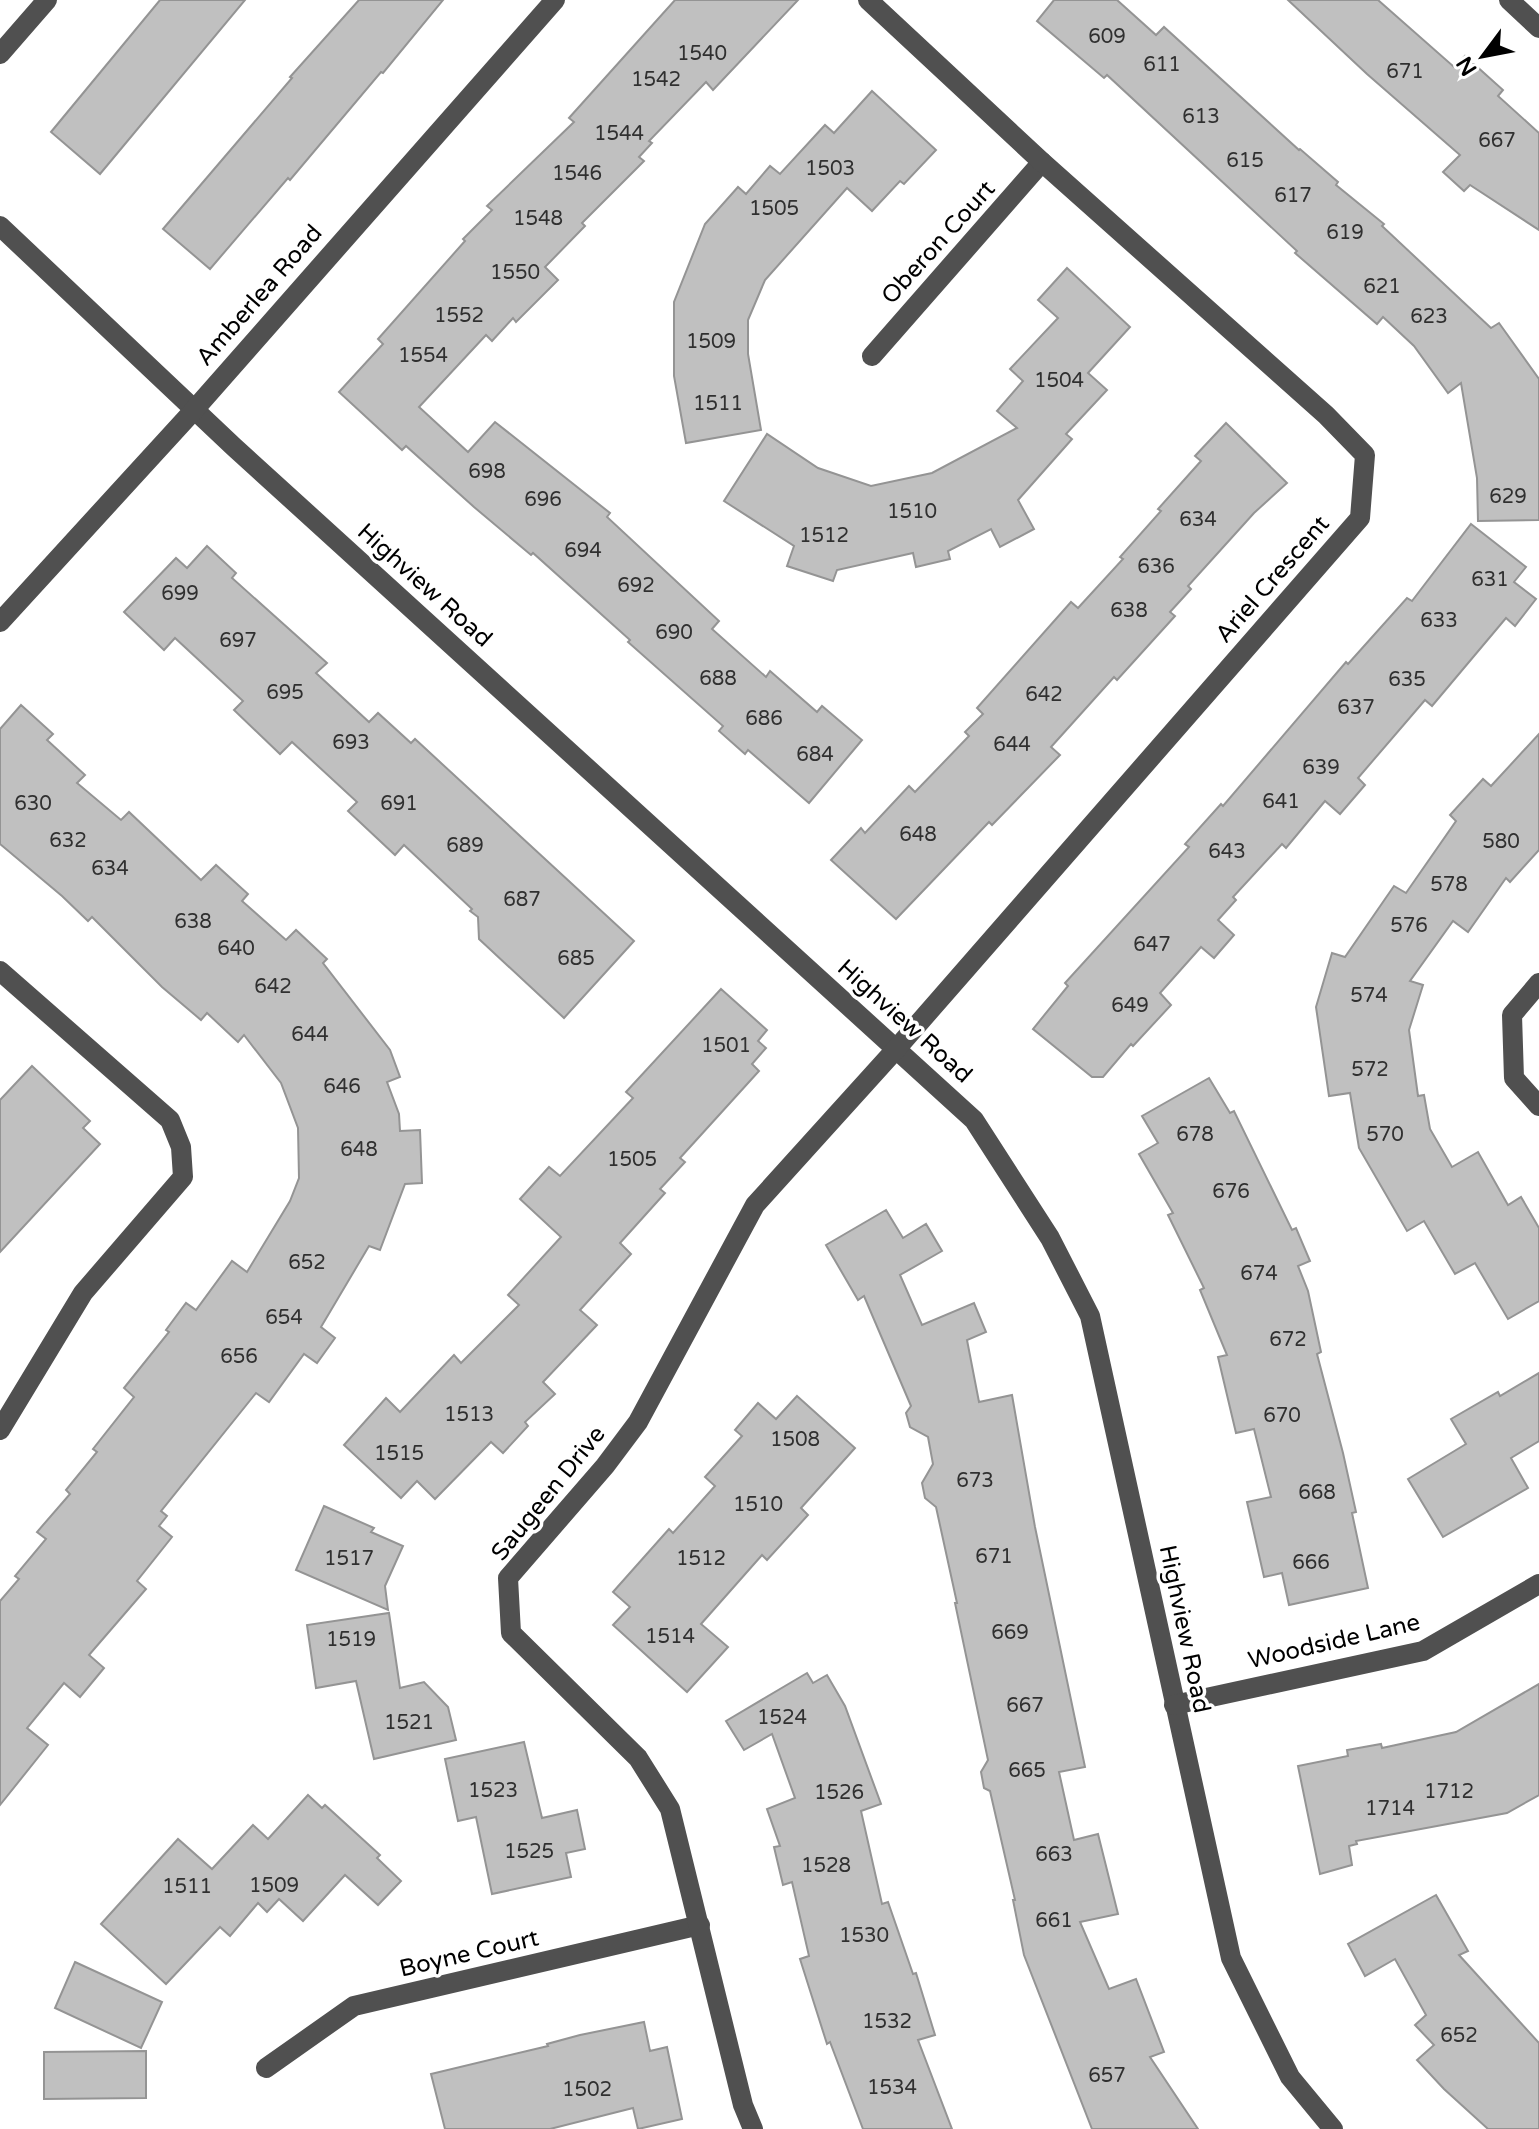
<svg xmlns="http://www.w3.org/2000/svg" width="1539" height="2129" font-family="'Varela Round',sans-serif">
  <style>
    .building { fill: #c0c0c0; stroke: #949494; stroke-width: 2 }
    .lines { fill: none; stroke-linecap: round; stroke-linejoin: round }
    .minor { stroke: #505050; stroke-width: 20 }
    .labels { text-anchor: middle; stroke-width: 7; stroke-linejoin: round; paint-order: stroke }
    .number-label { font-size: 20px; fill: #303030 }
    .street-label { font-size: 24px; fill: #000; stroke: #fff }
  </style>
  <rect width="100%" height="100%" fill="#fff"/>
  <g class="building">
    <path d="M160,0H245L100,174L51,132Z"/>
    <path d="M359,0H443L383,73L381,72L290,180L288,178L210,269L163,229L292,78L290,77Z"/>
    <path d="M675,0H798L713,90L706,82L649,141L652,143L639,157L644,161L582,223L585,226L545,267L558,280L516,322L513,318L492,341L486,335L419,407L468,452L495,422L610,513L607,517L719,621L712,629L766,677L770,671L817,712L822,706L862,740L809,803L748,750L745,754L719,731L723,726L628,642L630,640L533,553L531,555L474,507L406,446L402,450L339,392L383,344L378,339L465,241L463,239L492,210L487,206L574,122L569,118Z"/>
    <path d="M1054,0H1117L1156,35L1164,27L1299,150L1300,149L1338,182L1336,185L1384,224L1382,226L1491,328L1499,323L1539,379V520L1478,521L1477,478L1461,383L1448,393L1414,346L1383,317L1377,324L1295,253L1297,251L1107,75L1104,78L1037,21Z"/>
    <path d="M1288,0H1378L1454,67L1465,56L1503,90L1498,96L1539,133V230L1470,185L1464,191L1443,172L1460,155L1367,74Z"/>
    <path d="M872,91L936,150L904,184L900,181L872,211L847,188L765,280L748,320V354L761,430L686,443L674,376V302L705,224L738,187L746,194L770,166L780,174L825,125L834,133Z"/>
    <path d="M1067,268L1130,327L1088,373L1107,390L1066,434L1072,439L1018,500L1034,529L1000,547L991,529L948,551L950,559L916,567L913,553L837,570L833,581L787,566L794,546L724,501L767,434L818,468L871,486L932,473L1017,428L997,411L1023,381L1010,369L1058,318L1038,300Z"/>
    <path d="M1226,423L1287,483L1254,513L1188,586L1191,589L1170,612L1175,616L1117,680L1114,677L1051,747L1060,755L992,825L989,822L896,919L831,860L861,828L865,833L909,786L915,792L969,736L965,732L983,714L977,708L1071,602L1078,608L1123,559L1120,557L1161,511L1158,509L1201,461L1195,456Z"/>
    <path d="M1471,524L1526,567L1514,582L1536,599L1515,626L1506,618L1432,706L1425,700L1358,778L1365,785L1340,814L1325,801L1286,848L1282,844L1233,897L1236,900L1218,920L1234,935L1214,958L1201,947L1160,993L1171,1005L1133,1046L1131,1044L1103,1077H1092L1033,1029L1068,986L1065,983L1189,847L1185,844L1221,804L1223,806L1346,662L1348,664L1407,598L1412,601Z"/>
    <path d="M207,546L236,573L232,578L327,663L316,673L369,722L378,713L411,743L415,739L634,941L564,1018L479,939L478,917L470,911L472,909L404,845L395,855L348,811L357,802L292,742L280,754L234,710L243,701L175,638L164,650L124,612L176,558L187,568Z"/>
    <path d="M21,705L53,734L47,740L85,775L77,783L121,820L129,812L201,880L216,865L248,894L242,901L286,940L296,930L327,959L323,963L390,1050L400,1077L387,1082L399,1114L400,1131L420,1130L422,1183L405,1184L380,1250L369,1246L321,1327L335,1338L317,1363L304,1354L269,1402L256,1393L161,1511L167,1516L159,1526L172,1537L137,1581L146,1589L89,1655L104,1668L80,1697L64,1683L27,1728L48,1745L0,1805V1601L19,1579L15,1576L46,1539L37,1532L70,1494L66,1490L97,1452L93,1449L134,1397L124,1388L169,1332L166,1330L186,1303L196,1310L232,1261L247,1272L290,1201L299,1178L298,1128L281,1083L244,1035L238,1042L207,1013L201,1020L162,987L92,917L88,921L62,896L0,844V729Z"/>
    <path d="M1539,734V850L1510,882L1506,878L1468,932L1453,921L1410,981L1423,985L1409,1030L1418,1096L1424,1095L1430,1129L1452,1167L1478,1152L1508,1205L1521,1197L1539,1228V1301L1508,1319L1475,1263L1455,1274L1424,1221L1407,1231L1359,1148L1350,1093L1329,1096L1316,1007L1332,953L1345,957L1394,886L1406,893L1456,821L1450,815L1483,779L1491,786Z"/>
    <path d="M721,989L767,1030L758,1041L766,1048L752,1064L759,1071L680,1158L685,1162L660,1189L665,1193L620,1243L631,1254L580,1310L597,1325L543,1382L555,1394L525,1422L528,1426L503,1453L491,1442L435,1499L417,1481L401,1498L344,1445L386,1398L400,1412L454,1355L461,1363L519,1305L508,1295L561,1237L520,1199L549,1167L560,1176L633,1098L626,1092Z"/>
    <path d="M32,1066L90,1121L83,1128L100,1144L0,1252V1100Z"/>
    <path d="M1209,1078L1230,1113L1234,1111L1292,1230L1296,1228L1310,1261L1298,1266L1308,1291L1321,1352L1317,1354L1343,1453L1356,1512L1352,1513L1368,1588L1289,1605L1282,1573L1264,1577L1247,1502L1271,1497L1254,1429L1236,1433L1218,1357L1227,1355L1200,1290L1204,1288L1168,1215L1173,1213L1139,1154L1158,1143L1142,1116Z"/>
    <path d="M886,1210L903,1238L926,1224L942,1251L900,1275L922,1325L974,1303L986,1332L967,1340L979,1402L1012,1395L1035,1527L1085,1767L1059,1772L1074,1840L1098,1834L1118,1914L1080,1922L1109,1989L1136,1979L1164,2052L1150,2057L1198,2129H1092L1024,1955L1013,1900H1015L990,1791L984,1788L981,1772L988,1760L955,1603H957L936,1507L925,1498L922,1483L933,1464L928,1437L910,1427L906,1413L911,1406L864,1296L858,1300L826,1245Z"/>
    <path d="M1539,1373V1441L1511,1458L1528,1488L1443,1537L1408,1479L1466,1444L1451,1419L1498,1392L1500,1396Z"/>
    <path d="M797,1396L855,1448L801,1508L808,1515L767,1560L762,1555L701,1624L728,1647L687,1692L613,1625L630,1607L613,1592L669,1529L673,1533L715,1486L705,1477L742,1436L735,1430L758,1403L776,1419Z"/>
    <path d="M324,1506L374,1528L371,1532L403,1546L385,1586L388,1610L296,1570Z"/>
    <path d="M389,1613L400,1688L424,1682L448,1707L456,1740L374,1759L356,1681L316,1688L307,1625Z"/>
    <path d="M807,1673L813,1683L827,1675L845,1706L881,1804L861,1811L882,1904L888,1902L913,1974L916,1973L935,2035L918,2040L952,2129H863L830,2042L827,2044L800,1959L809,1956L792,1882L783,1885L774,1847L780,1846L767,1809L795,1798L772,1734L744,1750L726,1721Z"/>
    <path d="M1539,1684V1795L1507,1813L1356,1841L1357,1844L1349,1846L1352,1865L1320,1874L1298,1766L1348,1756L1347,1750L1381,1744L1382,1748L1456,1732Z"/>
    <path d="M524,1742L542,1818L577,1810L585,1849L566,1853L571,1877L492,1894L476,1817L458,1821L445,1759Z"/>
    <path d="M308,1795L322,1808L325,1805L380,1855L377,1858L401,1881L378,1905L345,1875L303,1921L279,1899L267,1912L258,1903L230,1936L220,1927L166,1984L101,1924L178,1839L212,1869L253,1825L268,1839Z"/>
    <path d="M1436,1895L1468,1951L1459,1955L1539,2043V2129H1488L1444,2089L1417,2060L1434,2045L1415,2025L1426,2015L1395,1959L1365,1976L1348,1944Z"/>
    <path d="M75,1962L162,2002L141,2048L55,2008Z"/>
    <path d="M644,2022L650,2051L667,2047L682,2119L638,2129L633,2108L550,2129H445L431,2074L548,2046L547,2044L580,2035Z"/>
    <path d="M146,2051V2098L44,2099V2052Z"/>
  </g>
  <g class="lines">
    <g class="minor">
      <path d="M1509,0L1539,28"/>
      <path d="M0,54L47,0"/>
      <path d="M0,226L234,447L974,1120L1050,1238L1090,1316L1231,1958L1290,2077L1333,2129"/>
      <path d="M872,356L1042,162"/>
      <path d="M0,622L194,410L555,0"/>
      <path d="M0,971L170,1120L181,1147L183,1177L83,1293L0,1430"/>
      <path d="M1539,983L1512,1015L1514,1078L1539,1106"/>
      <path d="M1174,1705L1423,1651L1539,1584"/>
      <path d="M266,2068L354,2006L700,1925"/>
      <path d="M753,2129L743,2105L670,1809L638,1758L511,1633L508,1578L605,1466L638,1422L755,1205L897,1048L1360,518L1365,455L1326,415L1042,162L868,0"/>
    </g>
  </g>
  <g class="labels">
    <g class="number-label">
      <text x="1107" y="43">609</text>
      <text x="702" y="60">1540</text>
      <text x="1162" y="71">611</text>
      <text x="1405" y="78">671</text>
      <text x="656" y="86">1542</text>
      <text x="1201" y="123">613</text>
      <text x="619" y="140">1544</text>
      <text x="1497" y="147">667</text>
      <text x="1245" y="167">615</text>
      <text x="830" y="175">1503</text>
      <text x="577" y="180">1546</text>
      <text x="1293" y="202">617</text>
      <text x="774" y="215">1505</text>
      <text x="538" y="225">1548</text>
      <text x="1345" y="239">619</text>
      <text x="515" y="279">1550</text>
      <text x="1382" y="293">621</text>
      <text x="459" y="322">1552</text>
      <text x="1429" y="323">623</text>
      <text x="711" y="348">1509</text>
      <text x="423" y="362">1554</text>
      <text x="1059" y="387">1504</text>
      <text x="718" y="410">1511</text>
      <text x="487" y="478">698</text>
      <text x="1508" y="503">629</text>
      <text x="543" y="506">696</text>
      <text x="912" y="518">1510</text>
      <text x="1198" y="526">634</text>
      <text x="824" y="542">1512</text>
      <text x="583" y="557">694</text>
      <text x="1156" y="573">636</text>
      <text x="1490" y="586">631</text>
      <text x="636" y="592">692</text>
      <text x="180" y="600">699</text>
      <text x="1129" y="617">638</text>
      <text x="1439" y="627">633</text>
      <text x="674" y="639">690</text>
      <text x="238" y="647">697</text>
      <text x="718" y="685">688</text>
      <text x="1407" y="686">635</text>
      <text x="285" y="699">695</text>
      <text x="1044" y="701">642</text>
      <text x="1356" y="714">637</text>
      <text x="764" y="725">686</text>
      <text x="351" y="749">693</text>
      <text x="1012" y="751">644</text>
      <text x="815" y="761">684</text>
      <text x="1321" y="774">639</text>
      <text x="1281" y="808">641</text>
      <text x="33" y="810">630</text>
      <text x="399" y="810">691</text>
      <text x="918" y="841">648</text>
      <text x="68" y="847">632</text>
      <text x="1501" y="848">580</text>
      <text x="465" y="852">689</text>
      <text x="1227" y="858">643</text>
      <text x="110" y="875">634</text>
      <text x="1449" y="891">578</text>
      <text x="522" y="906">687</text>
      <text x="193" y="928">638</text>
      <text x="1409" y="932">576</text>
      <text x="1152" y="951">647</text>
      <text x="236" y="955">640</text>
      <text x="576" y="965">685</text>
      <text x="273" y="993">642</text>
      <text x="1369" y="1002">574</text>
      <text x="1130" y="1012">649</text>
      <text x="310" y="1041">644</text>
      <text x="726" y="1052">1501</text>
      <text x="1370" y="1076">572</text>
      <text x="342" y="1093">646</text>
      <text x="1195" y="1141">678</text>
      <text x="1385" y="1141">570</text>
      <text x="359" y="1156">648</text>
      <text x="632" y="1166">1505</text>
      <text x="1231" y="1198">676</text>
      <text x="307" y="1269">652</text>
      <text x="1259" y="1280">674</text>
      <text x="284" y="1324">654</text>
      <text x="1288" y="1346">672</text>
      <text x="239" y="1363">656</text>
      <text x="469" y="1421">1513</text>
      <text x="1282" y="1422">670</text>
      <text x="795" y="1446">1508</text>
      <text x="399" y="1460">1515</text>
      <text x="975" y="1487">673</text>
      <text x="1317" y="1499">668</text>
      <text x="758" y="1511">1510</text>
      <text x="994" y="1563">671</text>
      <text x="349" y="1565">1517</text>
      <text x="701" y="1565">1512</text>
      <text x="1311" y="1569">666</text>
      <text x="1010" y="1639">669</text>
      <text x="670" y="1643">1514</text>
      <text x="351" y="1646">1519</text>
      <text x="1025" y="1712">667</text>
      <text x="782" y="1724">1524</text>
      <text x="409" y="1729">1521</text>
      <text x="1027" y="1777">665</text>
      <text x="493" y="1797">1523</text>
      <text x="1449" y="1798">1712</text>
      <text x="839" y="1799">1526</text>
      <text x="1390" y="1815">1714</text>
      <text x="529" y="1858">1525</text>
      <text x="1054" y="1861">663</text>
      <text x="826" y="1872">1528</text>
      <text x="274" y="1892">1509</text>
      <text x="187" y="1893">1511</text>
      <text x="1054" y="1927">661</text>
      <text x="864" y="1942">1530</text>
      <text x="887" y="2028">1532</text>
      <text x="1459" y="2042">652</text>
      <text x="1107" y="2082">657</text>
      <text x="892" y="2094">1534</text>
      <text x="587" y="2096">1502</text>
    </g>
    <g class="street-label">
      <text transform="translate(938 242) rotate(-48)" y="8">Oberon Court</text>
      <text transform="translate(259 295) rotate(-49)" y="8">Amberlea Road</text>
      <text transform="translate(1272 579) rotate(-49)" y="8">Ariel Crescent</text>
      <text transform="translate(425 585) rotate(42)" y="8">Highview Road</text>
      <text transform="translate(905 1021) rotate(42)" y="8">Highview Road</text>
      <text transform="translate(548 1493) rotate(-51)" y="8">Saugeen Drive</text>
      <text transform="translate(1185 1629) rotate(78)" y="8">Highview Road</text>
      <text transform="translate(1334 1641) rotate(-13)" y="8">Woodside Lane</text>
      <text transform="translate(469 1953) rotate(-13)" y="8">Boyne Court</text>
    </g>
  </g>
  <g transform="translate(1483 56) rotate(238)" stroke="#ffffff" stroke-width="6" paint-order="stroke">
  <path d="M0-6L14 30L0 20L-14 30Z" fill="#000000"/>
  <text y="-12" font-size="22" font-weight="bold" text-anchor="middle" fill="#000000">N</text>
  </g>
</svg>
